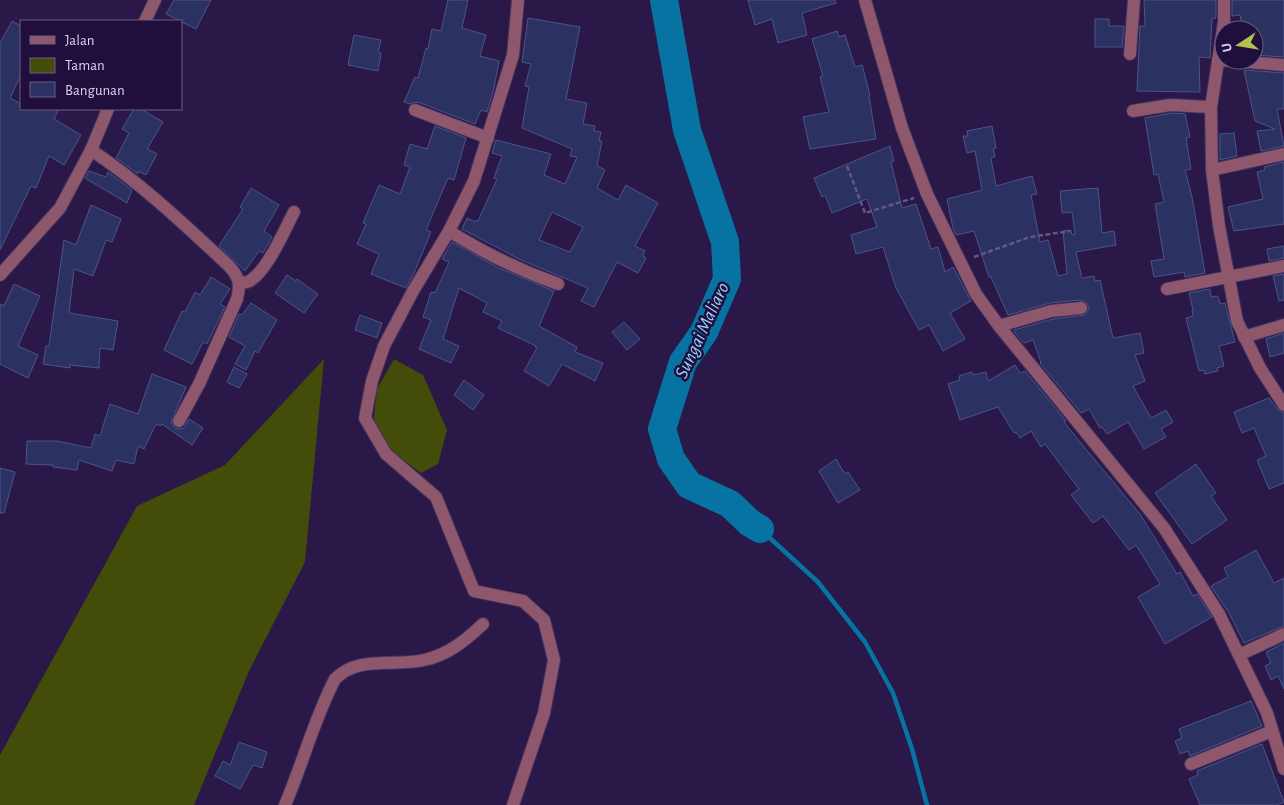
<svg xmlns="http://www.w3.org/2000/svg" width="1284" height="805" font-family="'Alegreya Sans',sans-serif">
  <style>
    .green { fill: #444c09 }
    .lines { fill: none; stroke-linecap: round; stroke-linejoin: round }
    .stream { stroke: #0773a2; stroke-width: 4.5 }
    .river { stroke: #0773a2; stroke-width: 28 }
    .building { fill: #2b3161; stroke: #4d5489; fill-rule: evenodd }
    .minor-casing { stroke: #42325f; stroke-width: 14 }
    .path { stroke: #645781; stroke-width: 2.5; stroke-dasharray: 5 2.5; stroke-linecap: butt }
    .minor { stroke: #8e576c; stroke-width: 12 }
    .labels { text-anchor: middle; stroke-width: 5; stroke-linejoin: round; paint-order: stroke }
    .water-label { font-size: 19px; font-style: italic; fill: #95d5fc; stroke: #200e3d }
  </style>
  <rect width="100%" height="100%" fill="#291848"/>
  <g class="green">
    <path d="M324,359L305,562L249,671L194,805H0V755L137,506L225,465Z"/>
    <path d="M394,359L423,375L447,430L438,464L421,473L388,449L373,425L377,389Z"/>
  </g>
  <g class="lines">
    <path class="stream" d="M760,529L818,582L865,642L893,693L912,749L927,805"/>
    <path class="river" d="M664,0L687,130L725,242L727,279L704,332L683,362L662,429L671,459L689,485L730,504L750,523L760,529"/>
  </g>
  <g class="building">
    <path d="M174,0H211L196,29L166,14Z"/>
    <path d="M448,0H468L462,28L486,35L480,56L499,61L494,88L487,112L481,110L475,124L418,102L410,104L404,102L415,77L418,78L426,48L428,49L432,29L441,31Z"/>
    <path d="M748,0H835L836,3L802,13L807,35L778,43L772,19L755,25Z"/>
    <path d="M1144,0H1216V18L1212,19L1210,58L1199,57L1200,92L1137,91L1140,26H1145Z"/>
    <path d="M1232,0H1284V57L1254,55V30H1243L1240,15L1232,16Z"/>
    <path d="M528,18L580,27L566,99L587,103L583,124L595,126L594,131L601,132L599,141H602L597,166L605,170L597,188L618,200L626,185L658,203L635,246L645,251L643,256L646,258L638,273L617,262L594,307L581,301L588,288L519,259L462,229L467,218L475,222L476,220L478,221L497,179L494,178L502,156L492,153L496,140L551,154L544,175L565,184L577,157L570,156L572,149L522,128L529,87L525,86L531,64L522,62ZM552,212L583,227L570,252L539,240Z"/>
    <path d="M1095,19H1109V26H1124L1122,47H1095Z"/>
    <path d="M12,21L21,26V75L10,98L21,104V109H59L54,119L81,135L64,165L49,156L36,188L31,186L0,250V43Z"/>
    <path d="M837,31L839,37L845,35L855,67L862,65L870,95L869,96L876,139L810,149L803,117L829,112L820,77L823,76L812,39Z"/>
    <path d="M354,35L381,40L378,52L381,53L378,71L348,65Z"/>
    <path d="M1244,70L1284,73V109H1277L1284,146L1261,151L1257,131L1275,129L1255,121Z"/>
    <path d="M134,109H141L163,122L147,149L157,154L146,175L138,171V174L116,158L129,133L122,129Z"/>
    <path d="M1172,113L1185,114L1190,137L1186,138L1191,169L1185,170L1192,197L1205,273L1185,277L1184,272L1154,277L1151,261L1164,259L1155,204L1164,202L1158,174L1154,175L1145,118Z"/>
    <path d="M435,126L466,138L454,180L448,178L426,230L431,232L414,273L406,288L371,274L379,254L357,244L366,224L363,223L379,185L400,194L410,167L404,165L410,144L427,149Z"/>
    <path d="M992,126L996,148L993,149L995,157L991,158L996,186L1032,176L1037,194L1031,195L1040,242L1048,240L1058,276L1067,274L1063,231L1071,230L1072,235L1075,234L1072,212L1062,213L1060,191L1098,188L1102,233L1114,231L1116,245L1076,252L1082,278L1094,276L1095,281L1100,280L1113,338L1140,333L1144,353L1135,355L1145,381L1133,386L1151,418L1166,410L1173,422L1161,429L1166,437L1144,449L1128,422L1107,434L1102,427L1100,428L1089,409L1081,413L1040,363L1041,362L1033,340L1024,343L1015,333L1014,330L1053,319L1085,315L1089,308L1087,303L1080,300L1050,303L1008,315L991,277H989L974,231L956,235L953,228L947,199L982,190L975,151L967,153L963,136H968L967,131Z"/>
    <path d="M1234,133L1237,156L1220,160V134Z"/>
    <path d="M890,146L894,161L891,162L902,208L916,204L931,249L938,247L945,272L953,267L971,301L950,313L965,339L943,351L929,325L919,330L896,288L883,247L856,254L851,235L877,227L867,199L832,213L825,195L822,197L814,178Z"/>
    <path d="M1284,162V224L1234,231L1228,207L1263,199L1257,172L1265,170L1264,167Z"/>
    <path d="M89,171L106,177L108,172L132,190L127,203L85,178Z"/>
    <path d="M251,188L279,205L264,231L272,237L263,253L259,251L245,271L219,246L243,209L240,207Z"/>
    <path d="M91,205L121,219L112,242L106,240L93,276L74,269L69,313L118,321L113,350L100,348L99,368L70,365V368L43,364L46,346H49L64,240L76,245Z"/>
    <path d="M452,242L499,268L554,291L539,326L577,347L575,352L603,363L595,381L562,364L549,386L524,371L537,348L535,347L536,346L498,328L502,321L483,312L487,303L459,288L443,339L459,346L451,363L419,349L431,320L423,317L431,292L435,293L449,262L442,259Z"/>
    <path d="M1284,246V258L1269,261L1267,249Z"/>
    <path d="M1284,274V300L1279,301L1273,276Z"/>
    <path d="M287,275L296,281L297,279L318,294L304,313L275,293Z"/>
    <path d="M211,277L230,289L220,304L225,307L207,344L203,342L192,364L164,350L182,311L185,312L195,292L200,295Z"/>
    <path d="M14,284L40,296L18,346L38,355L28,378L0,364V304L4,306Z"/>
    <path d="M1210,289L1211,297L1218,296L1220,304L1225,303L1235,342L1219,346L1224,366L1217,368L1218,371L1205,374L1204,370L1199,371L1186,318L1193,316L1192,310H1193L1189,293Z"/>
    <path d="M251,303L277,320L258,353L255,351L246,370L235,364L245,346L229,337L239,314L242,315Z"/>
    <path d="M360,315L382,323L377,338L355,330Z"/>
    <path d="M624,322L640,339L627,350L612,332Z"/>
    <path d="M1284,333V353L1270,357L1266,339Z"/>
    <path d="M1015,365L1020,373L1025,371L1066,421L1064,422L1085,448L1140,514L1177,574L1180,572L1193,596L1197,594L1212,617L1165,644L1138,597L1160,584L1136,545L1129,550L1103,516L1093,523L1071,495L1079,489L1045,444L1041,447L1031,431L1020,438L1016,432L1014,433L998,407L960,420L948,384L960,380L959,376L972,372L973,375L986,372L988,381Z"/>
    <path d="M234,367L247,374L239,388L227,382Z"/>
    <path d="M152,374L186,387L171,422L175,428L180,429L184,428L189,419L203,428L192,445L162,424L161,426L156,424L144,449L138,446L134,464L116,460L112,471L79,460L77,470L53,467V465L26,464L27,441H57L91,448L95,434L100,436L110,404L138,414Z"/>
    <path d="M464,380L484,395L473,410L454,395Z"/>
    <path d="M1269,398L1278,410L1284,413V483L1269,489L1257,460L1266,456L1254,428L1242,433L1234,412Z"/>
    <path d="M836,459L845,474L848,472L860,490L838,503L819,471Z"/>
    <path d="M1196,464L1216,493L1211,496L1227,520L1192,544L1155,493Z"/>
    <path d="M0,468L15,472L4,513H0Z"/>
    <path d="M1256,550L1274,583L1284,578V626L1244,643L1227,609H1226L1211,586L1228,577L1224,568Z"/>
    <path d="M1284,643V689L1278,676L1271,680L1265,666L1271,663L1266,652Z"/>
    <path d="M1251,701L1262,726L1190,756L1188,751L1180,754L1175,741L1182,738L1179,729Z"/>
    <path d="M239,742L267,752L262,768L253,765L240,789L215,776L223,761L230,765Z"/>
    <path d="M1262,744L1284,802L1277,805H1200L1189,779L1198,775L1197,771Z"/>
  </g>
  <g class="lines">
    <g class="minor-casing">
      <g id="minor">
        <path d="M865,0L902,128L927,194L976,294L999,326L1164,528L1219,614L1267,713L1284,769"/>
        <path d="M1224,0V22L1211,107L1212,170L1219,226L1237,321L1260,368L1284,405"/>
        <path d="M145,21L155,0"/>
        <path d="M1130,54L1134,0"/>
        <path d="M1218,60L1284,65"/>
        <path d="M415,110L488,138"/>
        <path d="M1133,111L1170,105L1211,107"/>
        <path d="M91,150C141,183 185,225 229,266C239,277 241,284 237,299L199,384L179,421"/>
        <path d="M1212,170L1284,154"/>
        <path d="M449,231C484,253 519,270 558,284"/>
        <path d="M0,275L60,208L91,150L108,109"/>
        <path d="M240,283C244,282 248,283 251,280C268,269 284,231 294,212"/>
        <path d="M1167,289L1284,266"/>
        <path d="M999,326L1051,311L1081,308"/>
        <path d="M1244,337L1284,325"/>
        <path d="M1239,655L1284,634"/>
        <path d="M1191,764L1272,731"/>
        <path d="M285,805C303,763 314,719 335,679C358,655 395,667 424,660C448,655 466,640 483,624"/>
        <path d="M513,805L544,713L554,660L544,620L523,601L474,591L436,497L386,454L365,418L372,381L384,346L413,291L449,231L474,181L513,55L518,0"/>
      </g>
    </g>
    <g class="path">
      <path d="M847,166L865,213L914,198"/>
      <path d="M974,257L1030,237L1070,231"/>
    </g>
    <use href="#minor" class="minor"/>
  </g>
  <g class="labels">
    <g class="water-label">
      <text transform="translate(701 330) rotate(-65)" y="7">Sungai Maliaro</text>
    </g>
  </g>
  <rect x="20" y="20" width="162" height="90" fill="#200e3d" stroke="#6a5c84"/>
  <rect x="30" y="36" width="25" height="8" fill="#8e576c" stroke="#6a5c84"/>
  <text x="65" y="45" font-size="15" fill="#d8d1ef">Jalan</text>
  <rect x="30" y="58" width="25" height="15" fill="#444c09" stroke="#6a5c84"/>
  <text x="65" y="70" font-size="15" fill="#d8d1ef">Taman</text>
  <rect x="30" y="82" width="25" height="15" fill="#2b3161" stroke="#6a5c84"/>
  <text x="65" y="95" font-size="15" fill="#d8d1ef">Bangunan</text>
  <g transform="translate(1239 45) rotate(258)"><circle r="24" fill="#200e3d" stroke="#6a5c84"/>
  <path d="M0-4L9 19L0 12L-9 19Z" fill="#b3c24b"/>
  <text y="-8" font-size="14" font-weight="bold" text-anchor="middle" fill="#d8d1ef">U</text>
  </g>
</svg>
